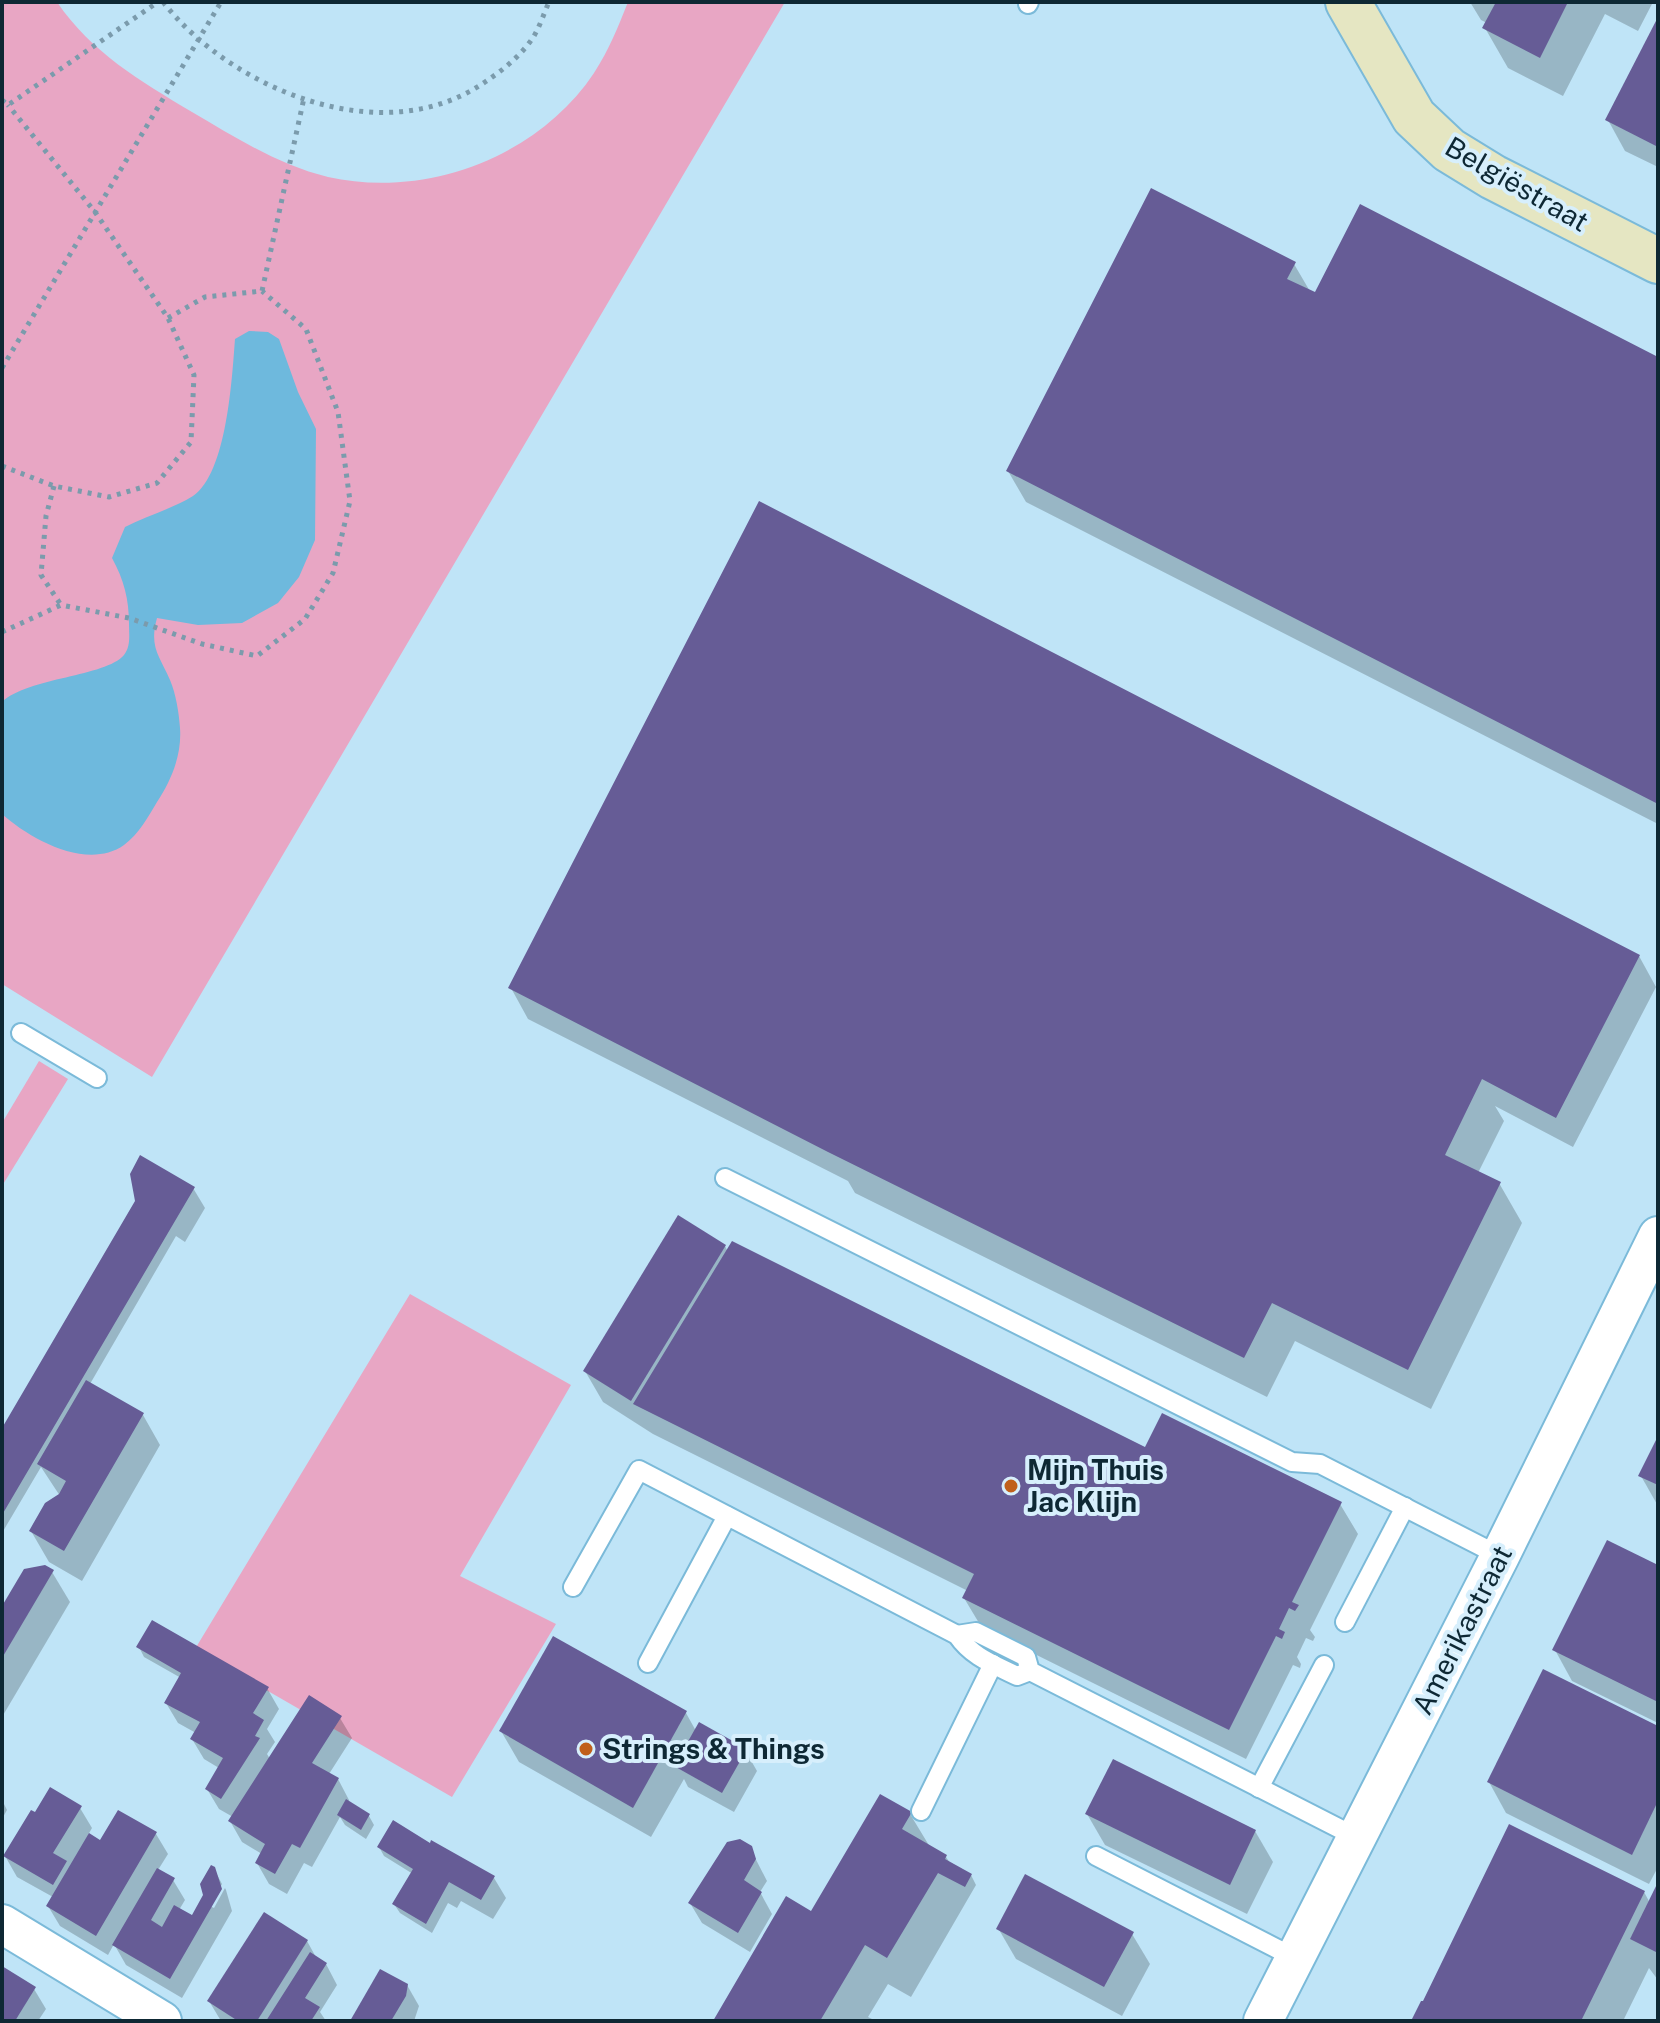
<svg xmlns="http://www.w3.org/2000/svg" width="1660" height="2023" font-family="'Public Sans',sans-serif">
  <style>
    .green { fill: #e8a6c4 }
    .water { fill: #6eb9dd }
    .shadow { fill: #0003 }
    .building { fill: #665c96 }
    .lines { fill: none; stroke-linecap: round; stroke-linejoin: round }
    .lane-casing { stroke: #7bbad9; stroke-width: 22 }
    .street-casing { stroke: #7bbad9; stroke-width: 42 }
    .secondary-casing { stroke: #7bbad9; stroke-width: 48 }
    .path { stroke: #7b9bac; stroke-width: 5; stroke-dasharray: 4 6; stroke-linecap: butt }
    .lane { stroke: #fff; stroke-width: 18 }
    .street { stroke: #fff; stroke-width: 38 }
    .secondary { stroke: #e5e6c2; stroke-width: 44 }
    .poi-dot { fill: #c0601b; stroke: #d7effc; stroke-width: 3 }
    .labels { text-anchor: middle; stroke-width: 8; stroke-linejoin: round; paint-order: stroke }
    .street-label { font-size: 28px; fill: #0e2834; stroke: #d7effc }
    .poi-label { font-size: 28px; font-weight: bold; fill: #0e2834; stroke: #d7effc; text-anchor: start }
  </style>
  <rect width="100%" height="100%" fill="#bfe4f7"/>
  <g class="green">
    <path d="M2,2H57C91,52 140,81 192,112C235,137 278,165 328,177C426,199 538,157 594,73C609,50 618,27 628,2H785L152,1077L2,984Z"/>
    <path d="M39,1061L68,1079L2,1186V1123Z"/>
    <path d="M410,1294L571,1385L460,1576L556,1624L452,1797L195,1649Z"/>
  </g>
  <path class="water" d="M249,331L268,332L279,339L298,392L316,429L315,540L299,577L278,603L242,623L198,625L157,618C149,647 159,655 170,680C176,694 179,713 180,728C182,755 171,781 157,802C148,817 139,834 124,845C87,871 30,839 2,814V702C29,677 105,677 124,655C131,646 129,634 129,624C129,599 124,580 112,558L125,527C146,516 172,509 193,496C227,473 232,378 235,339Z"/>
  <g class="shadow">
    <path d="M1470,2H1653L1638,31L1605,14L1563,96L1508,68L1485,28L1487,23L1481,20Z"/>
    <path d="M1658,21V167L1625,151L1608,120Z"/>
    <path d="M1294,264L1311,293L1658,359V824L1026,502L1008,471Z"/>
    <path d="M1639,956L1656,987L1573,1147L1495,1106L1504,1121L1478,1173L1499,1183L1522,1223L1431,1409L1295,1341L1267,1397L855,1193L848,1181L528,1019L511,988Z"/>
    <path d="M193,1188L205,1208L185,1242L176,1236L90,1384L143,1415L160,1445L82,1581L49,1562L31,1531L60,1496L41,1467L2,1533V1433Z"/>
    <path d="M725,1246L728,1252L1146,1450L1340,1504L1358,1534L1310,1630L1315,1637L1313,1641L1306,1638L1297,1657L1301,1664L1300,1668L1293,1665L1246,1759L982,1628L964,1598L968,1591L653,1434L603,1402L585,1371Z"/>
    <path d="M1658,1440V1506L1641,1476Z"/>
    <path d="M1658,1567V1723L1572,1681L1555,1650Z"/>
    <path d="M52,1572L70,1602L2,1717V1610Z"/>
    <path d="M554,1638L686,1713L696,1731L745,1750L757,1771L734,1812L688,1787L684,1779L651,1837L519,1762L501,1731Z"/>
    <path d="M139,1647L267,1688L279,1709L267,1729L275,1742L267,1754L270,1759L340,1718L352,1738L329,1774L338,1779L349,1800L348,1803L369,1816L374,1825L366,1839L345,1825L340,1817L312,1867L304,1863L287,1894L269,1884L257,1863L262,1854L242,1842L230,1821L233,1817L219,1809L207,1789L219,1768L204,1759L192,1739L196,1733L178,1723L166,1703L181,1678L144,1657Z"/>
    <path d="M1658,1728V1867L1649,1884L1506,1813L1489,1782Z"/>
    <path d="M2,1800L7,1810L2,1819Z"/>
    <path d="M80,1808L92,1828L88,1835L101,1843L156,1834L168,1854L158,1870L173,1880L185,1900L179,1910L192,1917L205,1895L214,1869L222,1884L210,1906L214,1908L225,1888L226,1890L232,1911L182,1998L126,1965L114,1944L108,1955L60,1926L48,1906L53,1897L17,1877L5,1856Z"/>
    <path d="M910,1814L930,1847L946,1857L950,1863L971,1875L976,1885L911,1997L888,1984L868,2017L876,2021H716L812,1914Z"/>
    <path d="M1087,1814L1255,1831L1273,1862L1247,1914L1105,1845Z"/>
    <path d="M430,1846L494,1878L506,1898L493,1919L461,1901L457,1908L448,1903L432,1933L400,1913L394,1904L413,1874L384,1856L379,1847Z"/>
    <path d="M750,1848L767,1881L760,1892L772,1914L750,1952L702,1923L690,1903Z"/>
    <path d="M1658,1887V1980L1649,1968L1623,2021H1414L1644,1892L1650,1903Z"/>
    <path d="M998,1928L1132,1934L1150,1964L1122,2016L1016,1959Z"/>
    <path d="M307,1941L317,1959L326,1964L337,1985L320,2012L326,2021H221L209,2001Z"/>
    <path d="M2,1968L34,1989L46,2009L38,2021H2Z"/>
    <path d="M407,1985L419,2006L414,2021H352Z"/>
  </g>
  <g class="building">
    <path d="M1496,2H1568L1540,58L1482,28Z"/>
    <path d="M1658,17V147L1605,120Z"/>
    <path d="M1151,188L1296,262L1287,279L1315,292L1360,204L1658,357V804L1006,471Z"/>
    <path d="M759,501L1640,955L1556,1118L1482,1079L1445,1155L1501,1182L1408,1370L1272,1303L1244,1358L828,1152L508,988Z"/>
    <path d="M140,1155L195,1187L2,1515V1428L135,1201L130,1174Z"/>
    <path d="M678,1215L726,1245L631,1401L583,1371Z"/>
    <path d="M732,1241L1145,1447L1162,1413L1342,1502L1292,1602L1299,1605L1295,1611L1289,1608L1279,1629L1285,1632L1282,1639L1276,1636L1229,1730L962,1598L974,1574L633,1404Z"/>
    <path d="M86,1380L144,1413L64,1551L29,1531L45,1503L59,1494L66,1481L37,1464Z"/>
    <path d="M1658,1436V1485L1638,1476Z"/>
    <path d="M1607,1540L1658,1565V1702L1552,1650Z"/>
    <path d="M45,1565L54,1570L2,1658V1606L24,1569Z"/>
    <path d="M152,1620L269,1687L253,1713L264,1720L255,1736L260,1738L221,1799L205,1789L223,1758L190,1739L200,1722L164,1703L181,1673L136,1647Z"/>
    <path d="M553,1636L687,1711L633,1808L499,1731Z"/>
    <path d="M1543,1669L1658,1726V1801L1632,1855L1487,1782Z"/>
    <path d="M309,1695L342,1716L312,1763L339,1778L300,1848L292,1844L275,1874L255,1863L265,1844L228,1821Z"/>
    <path d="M699,1722L747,1749L722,1793L674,1766Z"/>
    <path d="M1113,1759L1256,1830L1230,1885L1085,1814Z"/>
    <path d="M50,1787L82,1806L53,1853L67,1861L53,1885L3,1856L31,1810L35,1812Z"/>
    <path d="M880,1794L912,1812L902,1829L947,1855L945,1859L972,1874L965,1887L938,1873L887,1958L865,1945L820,2021H713L786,1896L811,1911Z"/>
    <path d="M346,1799L370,1814L361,1830L337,1815Z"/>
    <path d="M118,1810L157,1832L96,1936L46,1906L89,1833L100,1840Z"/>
    <path d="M393,1820L430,1843L431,1840L495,1876L481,1900L449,1882L426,1924L392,1904L413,1869L377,1847Z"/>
    <path d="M1509,1824L1645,1891L1581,2021H1411L1421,2001H1423Z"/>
    <path d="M740,1839L752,1846L756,1859L744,1880L762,1892L738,1933L688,1903L727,1842Z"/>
    <path d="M211,1865L215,1867L222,1889L170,1979L112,1945L157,1868L175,1878L151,1920L162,1927L174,1905L192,1915L203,1895L200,1884Z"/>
    <path d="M1025,1874L1134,1932L1104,1987L996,1929Z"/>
    <path d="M1658,1882V1953L1630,1939Z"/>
    <path d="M264,1912L308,1940L257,2021H238L207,2001Z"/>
    <path d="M310,1952L327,1963L305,1998L320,2007L311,2021H266Z"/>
    <path d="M2,1966L36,1987L15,2021H2Z"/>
    <path d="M380,1969L408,1984L406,1996L391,2021H350Z"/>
  </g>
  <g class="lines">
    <g class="lane-casing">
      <g id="lane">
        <path d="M1028,4L1029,2"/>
        <path d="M21,1033L97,1078"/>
        <path d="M725,1178L1292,1462L1320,1464L1500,1556"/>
        <path d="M573,1587L639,1470L957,1635C972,1657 993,1664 1017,1676L1030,1671"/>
        <path d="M1345,1622L1405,1507"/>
        <path d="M957,1635L976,1632L1026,1657L1030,1671L1356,1837"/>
        <path d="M648,1663L727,1516"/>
        <path d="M1259,1788L1324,1665"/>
        <path d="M921,1811L993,1664"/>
        <path d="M1096,1856L1295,1958"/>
      </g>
    </g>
    <g class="street-casing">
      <g id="street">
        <path d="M2,1924L162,2021"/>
        <path d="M1263,2021L1500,1556L1658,1236"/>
      </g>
    </g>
    <g class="secondary-casing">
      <path id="secondary" d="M1348,2L1414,117L1449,150L1493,177L1658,261"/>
    </g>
    <g class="path">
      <path d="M163,2C233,91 384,152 485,82C503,70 522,55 534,36C540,26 544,13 549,2"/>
      <path d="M2,100L8,105L158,2"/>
      <path d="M168,318L205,297L262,291L304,98"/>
      <path d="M2,368L221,2"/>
      <path d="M2,466L54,486L109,497L157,483L191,442L194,375L168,318L95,212L8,105"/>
      <path d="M54,486L46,516L41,575L61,605"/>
      <path d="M2,632L61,605L129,618L202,644L257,656L305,619L333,573L350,501L338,412L306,329L262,291"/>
    </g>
    <use href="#lane" class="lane"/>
    <use href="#street" class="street"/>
    <use href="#secondary" class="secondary"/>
  </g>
  <g class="poi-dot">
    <circle cx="1011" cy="1486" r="8"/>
    <circle cx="586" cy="1749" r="8"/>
  </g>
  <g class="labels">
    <g class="street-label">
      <text transform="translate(1517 184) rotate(30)" y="10">Belgiëstraat</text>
      <text transform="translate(1462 1630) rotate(-63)" y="10">Amerikastraat</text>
    </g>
    <g class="poi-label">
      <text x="1027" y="1480">Mijn Thuis<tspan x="1027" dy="32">Jac Klijn</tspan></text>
      <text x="602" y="1759">Strings &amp; Things</text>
    </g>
  </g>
  <rect width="1660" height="2023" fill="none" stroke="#0e2834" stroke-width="8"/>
</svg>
